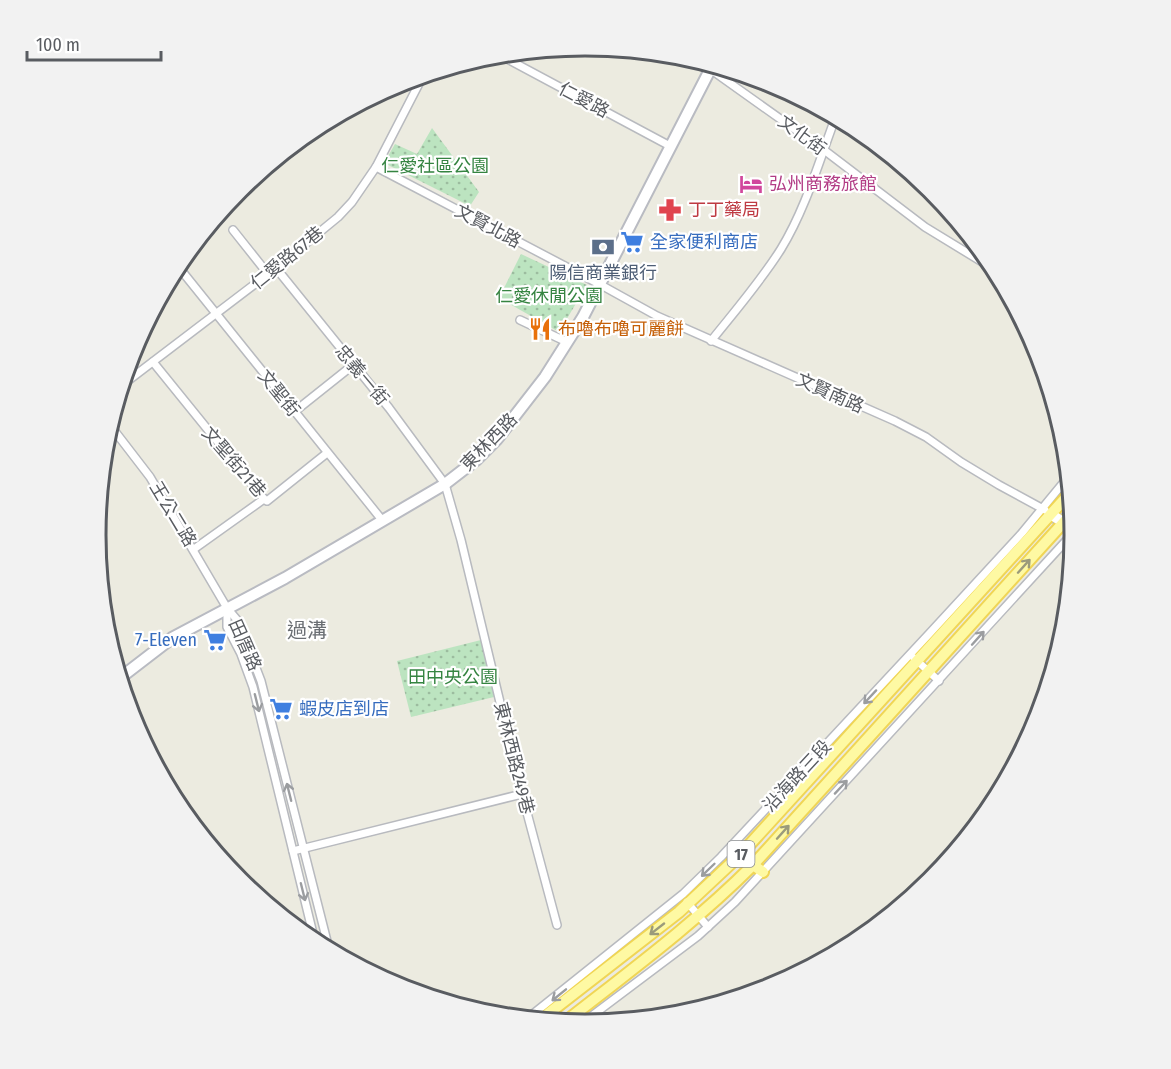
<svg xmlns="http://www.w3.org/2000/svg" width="1171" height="1069" font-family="'Fira Sans Condensed','Noto Sans TC',sans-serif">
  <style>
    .green { fill: url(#green-dots) }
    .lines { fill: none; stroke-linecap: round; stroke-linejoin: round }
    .street-casing { stroke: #b8babf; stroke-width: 10 }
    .secondary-casing { stroke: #b9bbc2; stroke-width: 14 }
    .primary-casing { stroke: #f0d555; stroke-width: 14 }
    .street { stroke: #fff; stroke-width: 7 }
    .secondary { stroke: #fff; stroke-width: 10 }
    .primary { stroke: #fef9a3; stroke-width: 10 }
    .oneway { stroke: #9b9b7b }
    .oneway2 { stroke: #9b9da0 }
    .labels { text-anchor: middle; stroke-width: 4.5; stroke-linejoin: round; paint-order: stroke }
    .shield { fill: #fff; stroke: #8b8d90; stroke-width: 1.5 }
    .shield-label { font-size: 16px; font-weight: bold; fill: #595c61 }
    .street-label { font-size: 18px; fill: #595c61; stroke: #fff }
    .park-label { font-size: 18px; fill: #358441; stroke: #fff }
    .hotel-label { font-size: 18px; fill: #b23c85; stroke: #fff; text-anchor: start }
    .health-label { font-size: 18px; fill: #be3a42; stroke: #fff; text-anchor: start }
    .shop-label { font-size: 18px; fill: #366cbe; stroke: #fff; text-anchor: start }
    .service-label { font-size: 18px; fill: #4e5e75; stroke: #fff }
    .food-label { font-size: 18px; fill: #c56008; stroke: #fff; text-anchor: start }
    .neighbourhood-label { font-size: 20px; fill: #6a6e73; stroke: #fff }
    .rim { fill: none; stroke: #595c61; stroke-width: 3 }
  </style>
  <defs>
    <pattern id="green-dots" width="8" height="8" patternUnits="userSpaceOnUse" patternTransform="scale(1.5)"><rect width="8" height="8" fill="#bce4c0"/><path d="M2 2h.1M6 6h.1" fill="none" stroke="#9cbc9f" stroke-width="1.8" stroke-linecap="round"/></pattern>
  </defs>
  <rect width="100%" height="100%" fill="#ecebe0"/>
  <g class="green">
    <path d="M432,128L479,192L470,206L384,163L395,144L417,154Z"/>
    <path d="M521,254L587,285L559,332L499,298Z"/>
    <path d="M481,640L494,697L411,717L397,661Z"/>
  </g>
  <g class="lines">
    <g class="street-casing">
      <g id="street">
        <path d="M498,54L670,146"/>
        <path d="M696,59L824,150L925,227L997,271"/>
        <path d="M376,167L601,285L657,316L895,421L926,437L961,462L999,485L1045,510"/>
        <path d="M233,230L268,274"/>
        <path d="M177,265L382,520"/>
        <path d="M276,268L389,408L445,484L461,540L522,794L557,925"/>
        <path d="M520,320L567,342"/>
        <path d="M711,341C735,311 761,281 781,249C806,208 819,161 836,116"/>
        <path d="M153,362L264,499L267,501L327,453"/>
        <path d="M121,386L276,268L338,217L352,202L376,167L424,74"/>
        <path d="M294,412L353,365"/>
        <path d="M110,425L150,477L227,608L238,621L261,681L329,949"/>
        <path d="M194,549L264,499"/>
        <path d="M227,608V627L241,654L253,687L315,942"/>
        <path d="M914,658L939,681"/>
        <path d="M293,851L522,794"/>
        <path d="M687,902L708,927"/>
        <path d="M528,1018L683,894L721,857L929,634L1022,533L1069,476"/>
        <path d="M581,1024L698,936L735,902L1075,531"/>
      </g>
    </g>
    <g class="secondary-casing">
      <g id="secondary">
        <path d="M1052,515L1075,530"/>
        <path d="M120,678L172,638L285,578L445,484L476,460L497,439L545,377L583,317L713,64"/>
      </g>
    </g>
    <g class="primary-casing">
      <g id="primary">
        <path d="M753,865L763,872"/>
        <path d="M540,1020L679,912L741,854L1071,492"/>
        <path d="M565,1022C630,971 695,923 753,865L1073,512"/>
      </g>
    </g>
    <use href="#street" class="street"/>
    <use href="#secondary" class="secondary"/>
    <use href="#primary" class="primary"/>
  </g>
  <defs><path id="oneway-shaft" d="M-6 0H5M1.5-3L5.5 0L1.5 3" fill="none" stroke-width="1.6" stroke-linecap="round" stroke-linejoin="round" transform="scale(1.5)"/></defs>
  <g class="oneway">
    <use href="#oneway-shaft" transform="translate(1024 566) rotate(-48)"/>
    <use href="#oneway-shaft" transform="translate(783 832) rotate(-48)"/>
    <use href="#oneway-shaft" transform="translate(657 929) rotate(142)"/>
  </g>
  <g class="oneway2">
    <use href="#oneway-shaft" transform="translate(978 638) rotate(-48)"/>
    <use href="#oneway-shaft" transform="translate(870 697) rotate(133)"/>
    <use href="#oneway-shaft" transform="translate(257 703) rotate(76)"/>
    <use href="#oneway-shaft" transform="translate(841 787) rotate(-47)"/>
    <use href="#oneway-shaft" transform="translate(289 792) rotate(-104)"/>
    <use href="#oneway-shaft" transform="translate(708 870) rotate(136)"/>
    <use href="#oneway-shaft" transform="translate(303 892) rotate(76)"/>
    <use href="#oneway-shaft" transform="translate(559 995) rotate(141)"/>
  </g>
  <defs>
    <g id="hotel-bare" transform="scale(1.8)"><path d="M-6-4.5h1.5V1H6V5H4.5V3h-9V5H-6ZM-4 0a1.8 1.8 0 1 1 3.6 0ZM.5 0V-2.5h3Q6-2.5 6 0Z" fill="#d1479c" stroke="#fff" stroke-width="2.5" paint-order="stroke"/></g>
    <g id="pharmacy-bare" transform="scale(1.8)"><path d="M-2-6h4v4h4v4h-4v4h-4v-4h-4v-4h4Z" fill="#e0444e" stroke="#fff" stroke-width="2.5" paint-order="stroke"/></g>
    <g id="supermarket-bare" transform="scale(1.8)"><path d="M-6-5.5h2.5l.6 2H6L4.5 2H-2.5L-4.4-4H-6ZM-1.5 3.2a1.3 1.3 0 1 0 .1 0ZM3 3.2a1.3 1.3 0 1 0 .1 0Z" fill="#3f7fe0" stroke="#fff" stroke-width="2.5" paint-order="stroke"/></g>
    <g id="bank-bare" transform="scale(1.8)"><path d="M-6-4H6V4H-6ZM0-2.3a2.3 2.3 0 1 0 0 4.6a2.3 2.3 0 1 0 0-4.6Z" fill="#5c6f8a" stroke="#fff" stroke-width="2.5" paint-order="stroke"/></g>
    <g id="restaurant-bare" transform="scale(1.8)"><path d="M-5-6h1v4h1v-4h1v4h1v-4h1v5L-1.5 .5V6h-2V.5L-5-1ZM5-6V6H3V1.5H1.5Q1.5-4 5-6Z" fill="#e8710a" stroke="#fff" stroke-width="2.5" paint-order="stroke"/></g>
  </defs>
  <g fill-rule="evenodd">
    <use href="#hotel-bare" x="751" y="184"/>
    <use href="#pharmacy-bare" x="670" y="210"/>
    <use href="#supermarket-bare" x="632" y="242"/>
    <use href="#bank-bare" x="603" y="247"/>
    <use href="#restaurant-bare" x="540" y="329"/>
    <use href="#supermarket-bare" x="215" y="640"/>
    <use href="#supermarket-bare" x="281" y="709"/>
  </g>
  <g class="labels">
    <rect class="shield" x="727.5" y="841" width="27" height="26" rx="4.5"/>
    <g class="shield-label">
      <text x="741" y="860">17</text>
    </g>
    <g class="street-label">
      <text transform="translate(584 100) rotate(28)" y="6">仁愛路</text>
      <text transform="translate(802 135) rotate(36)" y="6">文化街</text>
      <text transform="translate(488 226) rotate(28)" y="6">文賢北路</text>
      <text transform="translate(287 258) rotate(-39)" y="6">仁愛路67巷</text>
      <text transform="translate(362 375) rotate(50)" y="6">忠義一街</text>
      <text transform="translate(279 393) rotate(51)" y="6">文聖街</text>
      <text transform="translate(830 393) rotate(24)" y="6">文賢南路</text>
      <text transform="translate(489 442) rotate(-46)" y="6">東林西路</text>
      <text transform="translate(234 462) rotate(49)" y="6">文聖街21巷</text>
      <text transform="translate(173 514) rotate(59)" y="6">王公二路</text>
      <text transform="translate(245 645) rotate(66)" y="6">田厝路</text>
      <text transform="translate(514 758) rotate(76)" y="6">東林西路249巷</text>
      <text transform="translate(797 776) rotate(-47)" y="6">沿海路三段</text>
    </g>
    <g class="park-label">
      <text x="435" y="172">仁愛社區公園</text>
      <text x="549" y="302">仁愛休閒公園</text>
      <text x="453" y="683">田中央公園</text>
    </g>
    <g class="hotel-label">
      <text x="769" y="190">弘州商務旅館</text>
    </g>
    <g class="health-label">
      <text x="688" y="216">丁丁藥局</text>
    </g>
    <g class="shop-label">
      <text x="650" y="248">全家便利商店</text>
      <text x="197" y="646" text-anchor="end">7-Eleven</text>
      <text x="299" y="715">蝦皮店到店</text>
    </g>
    <g class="service-label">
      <text x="603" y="279">陽信商業銀行</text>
    </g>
    <g class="food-label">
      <text x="558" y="335">布嚕布嚕可麗餅</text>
    </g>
    <g class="neighbourhood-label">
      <text x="307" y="637">過溝</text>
    </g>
  </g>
  <path d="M0 0H1171V1069H0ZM106 535a479 479 0 1 1 958 0a479 479 0 1 1-958 0Z" fill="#f2f2f2" fill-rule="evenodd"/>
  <path class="rim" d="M106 535a479 479 0 1 1 958 0a479 479 0 1 1-958 0Z"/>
  <path d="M27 51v9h134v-9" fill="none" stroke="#595c61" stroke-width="3"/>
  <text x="36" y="51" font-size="18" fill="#595c61" stroke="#ffffff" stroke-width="4.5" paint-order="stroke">100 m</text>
</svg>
